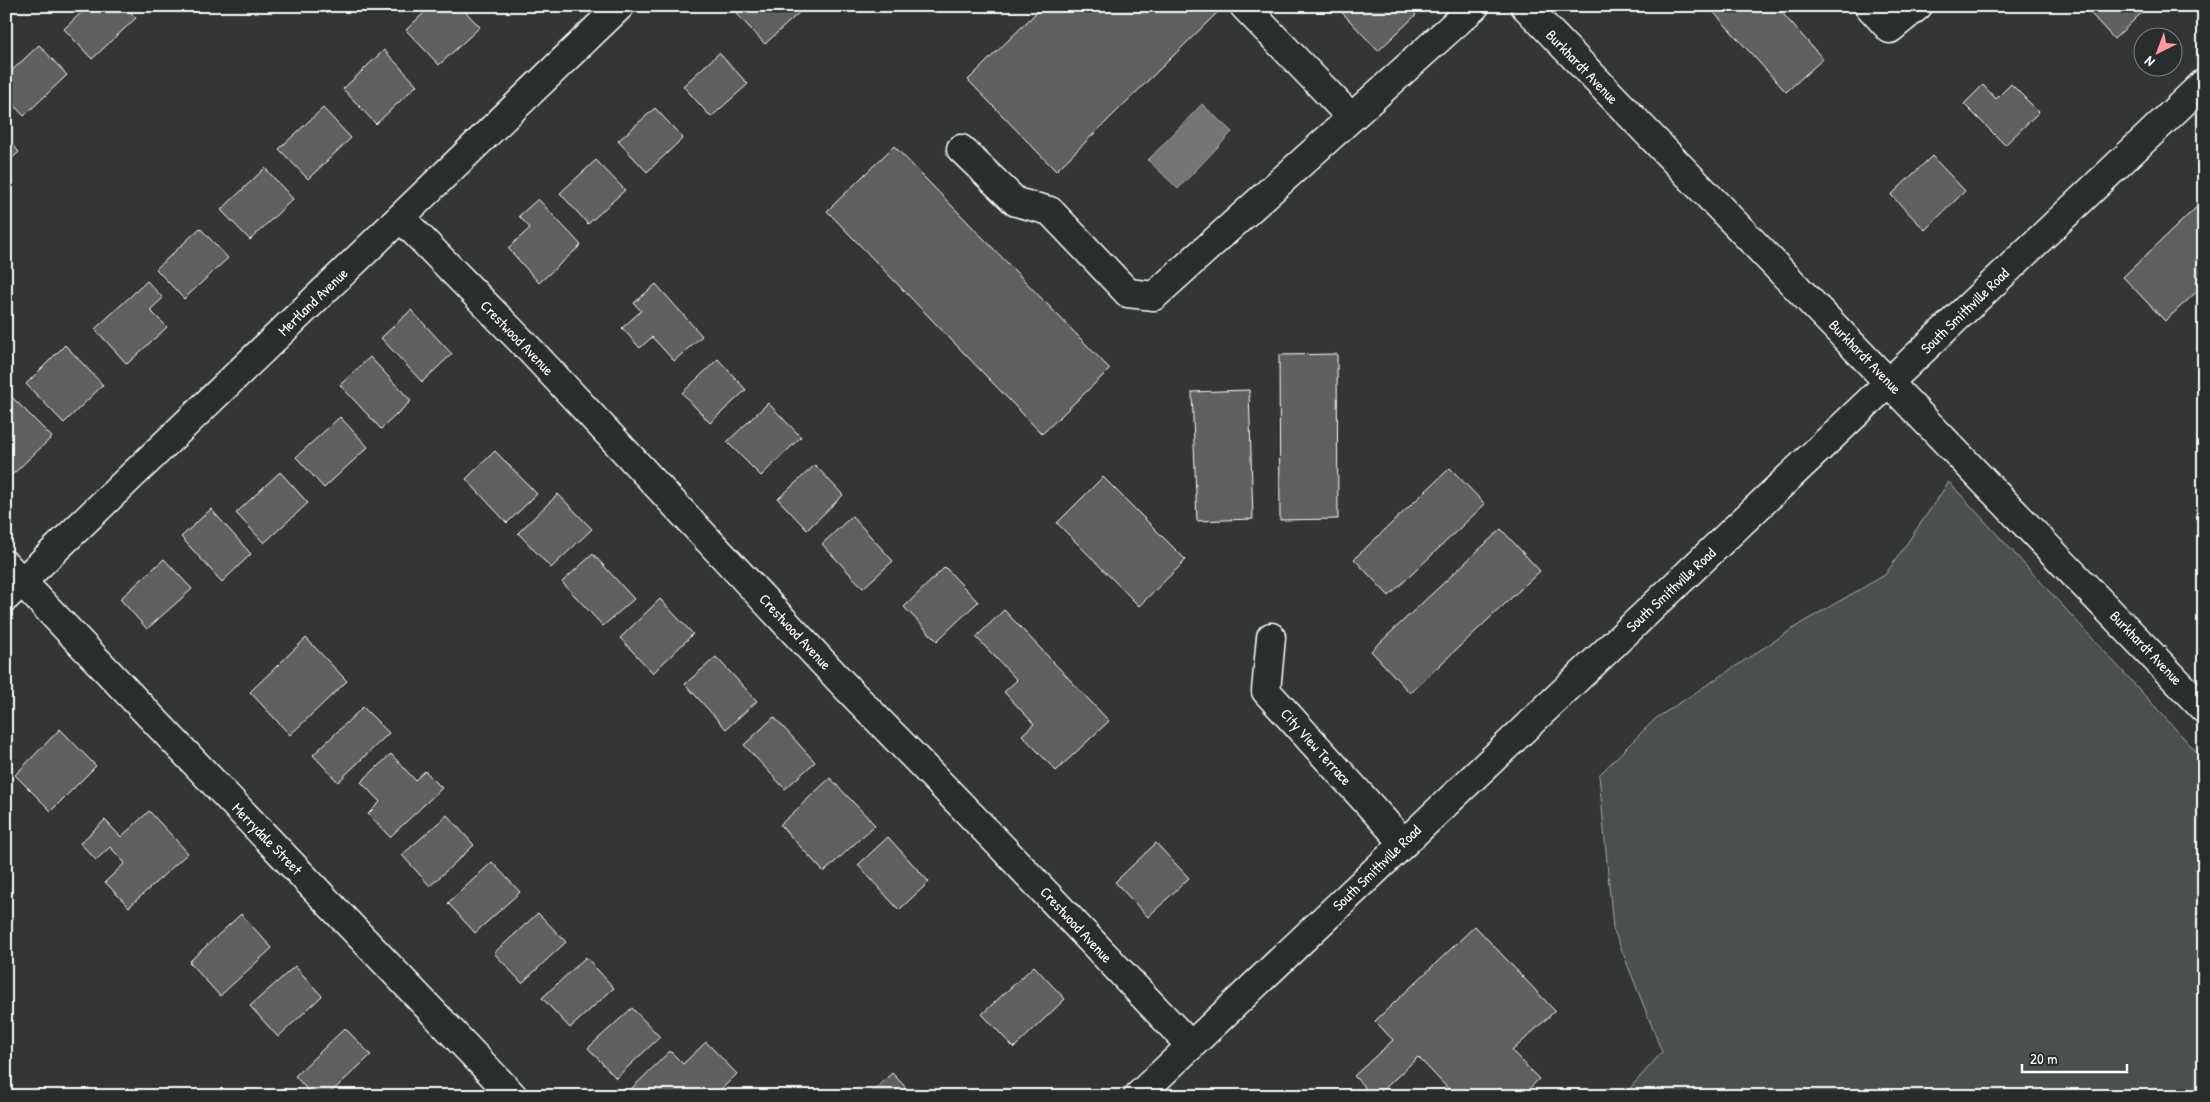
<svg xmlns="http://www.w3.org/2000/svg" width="2210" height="1102" font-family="'Patrick Hand',sans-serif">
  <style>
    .green { fill: #4c4f50; stroke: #a6a7a8 }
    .water { fill: #737576; stroke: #abacad }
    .building { fill: #5f6162; stroke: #fff }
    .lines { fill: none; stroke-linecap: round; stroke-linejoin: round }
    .minor-casing { stroke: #fff; stroke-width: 31 }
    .major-casing { stroke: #fff; stroke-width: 31 }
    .minor { stroke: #2a2d2e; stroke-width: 28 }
    .major { stroke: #2a2d2e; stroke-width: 28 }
    .labels { text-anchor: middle; stroke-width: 4; stroke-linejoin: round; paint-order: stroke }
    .street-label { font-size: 15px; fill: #fff; stroke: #2a2d2e }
  </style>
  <rect width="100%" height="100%" fill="#333536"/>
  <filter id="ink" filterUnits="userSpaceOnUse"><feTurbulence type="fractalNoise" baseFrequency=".02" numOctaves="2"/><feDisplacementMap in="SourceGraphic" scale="10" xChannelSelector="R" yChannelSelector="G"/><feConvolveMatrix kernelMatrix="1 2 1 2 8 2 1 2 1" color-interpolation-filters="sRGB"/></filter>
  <g filter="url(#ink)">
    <path class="green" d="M1949,482L2204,760V1096H1623L1662,1052L1613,928L1599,775L1655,719L1803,622L1885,575Z"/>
    <path class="water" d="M1202,104L1232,132L1178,189L1148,160Z"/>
    <g class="building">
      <path d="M88,6H125L136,18L92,59L64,29Z"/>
      <path d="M431,6H460L480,27L439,65L406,30Z"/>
      <path d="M745,6H798L802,10L765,44L737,14Z"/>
      <path d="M1043,6H1224L1056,171L968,80Z"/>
      <path d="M1336,6H1408L1416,15L1378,51Z"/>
      <path d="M1708,6H1776L1823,59L1786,92Z"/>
      <path d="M2084,6H2149L2114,39Z"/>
      <path d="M39,45L67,75L24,116L6,97V76Z"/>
      <path d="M384,50L417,85L376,124L343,89Z"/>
      <path d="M719,53L748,84L711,117L683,86Z"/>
      <path d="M2011,84L2039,112L2005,145L1964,104L1983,85L1996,99Z"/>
      <path d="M323,108L351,138L308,179L279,149Z"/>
      <path d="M655,108L683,138L647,172L618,141Z"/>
      <path d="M6,138L19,152L6,164Z"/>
      <path d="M894,146L1110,369L1042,434L827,211Z"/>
      <path d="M1932,156L1965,191L1925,230L1891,195Z"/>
      <path d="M596,160L625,190L588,224L560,193Z"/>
      <path d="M265,168L293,199L250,240L221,210Z"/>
      <path d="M538,199L581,245L539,283L508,248L530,228L519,216Z"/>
      <path d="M2204,200V285L2165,321L2123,277Z"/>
      <path d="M200,228L228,258L184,299L156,269Z"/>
      <path d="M147,281L163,298L150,310L167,327L127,364L95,329Z"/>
      <path d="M656,284L702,336L674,361L652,337L640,348L622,328L641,311L634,303Z"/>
      <path d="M411,310L452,354L422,382L381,338Z"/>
      <path d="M65,345L103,385L64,423L26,384Z"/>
      <path d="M1337,354L1338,519L1280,520L1279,355Z"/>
      <path d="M370,357L411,401L381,429L340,385Z"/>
      <path d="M718,359L746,390L710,423L682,393Z"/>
      <path d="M1249,390L1253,519L1197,521L1192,392Z"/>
      <path d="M13,398L52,437L12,475L6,469V405Z"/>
      <path d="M768,403L801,437L761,476L727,442Z"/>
      <path d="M340,417L368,447L324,488L296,457Z"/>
      <path d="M495,451L537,494L507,523L466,479Z"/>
      <path d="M815,465L843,495L807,530L778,499Z"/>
      <path d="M1450,468L1485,504L1389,596L1354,559Z"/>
      <path d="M280,472L308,503L264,543L236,513Z"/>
      <path d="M1103,477L1186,560L1139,606L1057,523Z"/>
      <path d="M558,494L592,529L551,568L518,533Z"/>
      <path d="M211,509L251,554L222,582L181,537Z"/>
      <path d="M852,516L893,561L863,588L822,544Z"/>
      <path d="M1501,529L1540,571L1410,693L1371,651Z"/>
      <path d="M593,554L634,599L603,626L562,582Z"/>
      <path d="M164,559L192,589L147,629L120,599Z"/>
      <path d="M945,567L978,602L937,641L904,607Z"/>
      <path d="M660,599L693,634L653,673L620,638Z"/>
      <path d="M1004,610L1109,721L1056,771L1022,735L1034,724L1004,692L1017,680L976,637Z"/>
      <path d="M306,638L347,681L290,735L250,692Z"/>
      <path d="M716,657L757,701L726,729L685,684Z"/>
      <path d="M363,707L389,733L338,782L313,755Z"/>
      <path d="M774,717L815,762L785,789L744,745Z"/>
      <path d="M60,729L96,766L51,811L15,775Z"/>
      <path d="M391,754L415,780L425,771L442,788L390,837L368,814L380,802L361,782Z"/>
      <path d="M830,778L875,825L824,872L780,825Z"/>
      <path d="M149,811L188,853L129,907L105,882L125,863L110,847L96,860L80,843L105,820L121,837Z"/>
      <path d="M447,815L474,845L430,886L402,855Z"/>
      <path d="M888,837L929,882L899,910L858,865Z"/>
      <path d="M1156,843L1189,878L1148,917L1115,882Z"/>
      <path d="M492,862L520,892L475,933L448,903Z"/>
      <path d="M538,913L566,942L522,983L494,953Z"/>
      <path d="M241,914L272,948L220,996L189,962Z"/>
      <path d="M1475,926L1555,1011L1512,1051L1539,1079L1522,1096H1455L1418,1057L1377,1096H1373L1354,1076L1393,1040L1375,1021Z"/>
      <path d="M586,957L614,988L570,1028L542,998Z"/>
      <path d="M295,966L322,996L278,1037L250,1006Z"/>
      <path d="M1034,966L1065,999L1014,1048L982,1014Z"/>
      <path d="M632,1008L660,1037L616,1078L588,1048Z"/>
      <path d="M345,1028L371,1055L327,1096H313L295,1076Z"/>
      <path d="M706,1042L737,1074L714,1096H632L628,1092L670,1051L683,1064Z"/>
      <path d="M892,1073L914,1096H868Z"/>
    </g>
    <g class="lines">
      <g class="minor-casing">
        <g id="minor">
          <path d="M1244,6L1351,117"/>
          <path d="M1525,6L2204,709"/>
          <path d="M1869,6L1890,29L1918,6"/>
          <path d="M961,149L1016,202L1050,211L1128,293L1154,296L1475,6"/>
          <path d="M401,218L530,350L846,687L1001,846L1191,1046"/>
          <path d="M6,565L513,1096"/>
          <path d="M6,597L620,6"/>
          <path d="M1271,637L1266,691L1404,843"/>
        </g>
      </g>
      <g class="major-casing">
        <path id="major" d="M1138,1096L2204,83"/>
      </g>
      <use href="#minor" class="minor"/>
      <use href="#major" class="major"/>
    </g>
  </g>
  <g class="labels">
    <g class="street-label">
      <text transform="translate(1582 67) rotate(46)" y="5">Burkhardt Avenue</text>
      <text transform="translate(313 302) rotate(-44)" y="5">Mertland Avenue</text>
      <text transform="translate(1965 311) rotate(-44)" y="5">South Smithville Road</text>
      <text transform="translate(517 338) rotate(46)" y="5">Crestwood Avenue</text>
      <text transform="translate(1865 357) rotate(46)" y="5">Burkhardt Avenue</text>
      <text transform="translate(1671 590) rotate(-43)" y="5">South Smithville Road</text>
      <text transform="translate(795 632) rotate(47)" y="5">Crestwood Avenue</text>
      <text transform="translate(2146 648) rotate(46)" y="5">Burkhardt Avenue</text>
      <text transform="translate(1316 747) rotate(48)" y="5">City View Terrace</text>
      <text transform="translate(267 839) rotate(46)" y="5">Merrydale Street</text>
      <text transform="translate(1377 868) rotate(-44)" y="5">South Smithville Road</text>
      <text transform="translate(1076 925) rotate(47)" y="5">Crestwood Avenue</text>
    </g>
  </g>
  <rect width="2210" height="1102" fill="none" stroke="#2a2d2e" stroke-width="25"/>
  <rect x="12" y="12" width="2185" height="1077" fill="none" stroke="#fff" stroke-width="2" filter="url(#ink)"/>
  <g transform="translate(2158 52) rotate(222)"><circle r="24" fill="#2a2d2e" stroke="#7f8182"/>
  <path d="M0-4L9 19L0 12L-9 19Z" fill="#ff9aa2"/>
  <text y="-8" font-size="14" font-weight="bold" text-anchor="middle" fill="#ffffff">N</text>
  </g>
  <path d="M2022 1064v8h105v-8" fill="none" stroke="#ffffff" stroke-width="2.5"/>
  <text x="2030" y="1064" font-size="15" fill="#ffffff" stroke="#2a2d2e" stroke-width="4" paint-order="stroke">20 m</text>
</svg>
